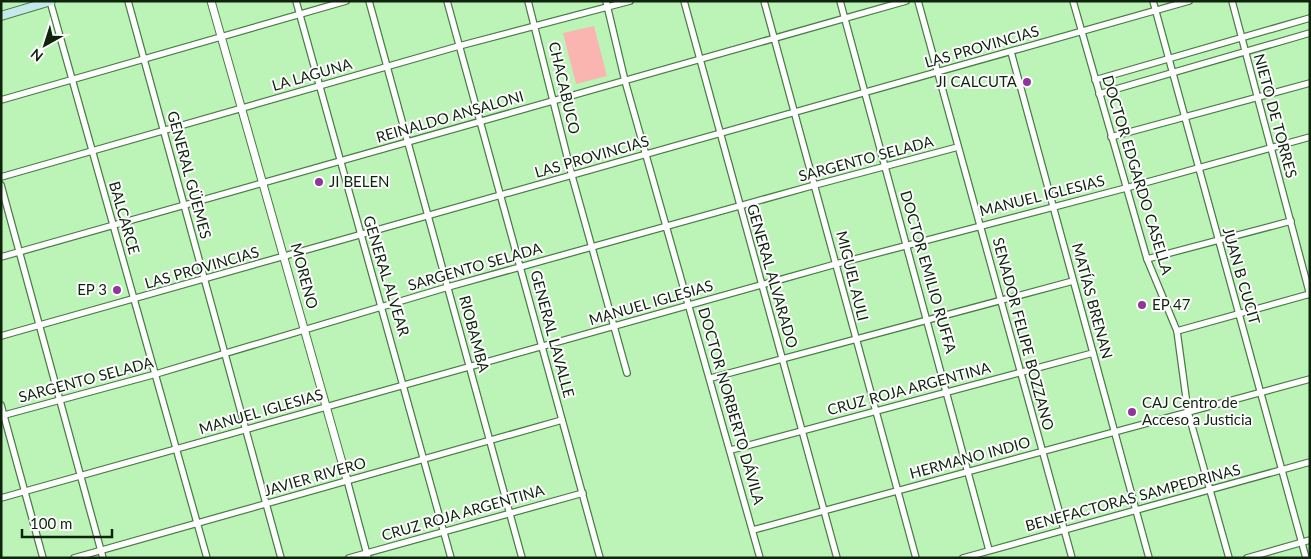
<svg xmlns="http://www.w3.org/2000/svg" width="1311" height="559" font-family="Lato,sans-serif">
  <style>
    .green { fill: #fbb5b1 }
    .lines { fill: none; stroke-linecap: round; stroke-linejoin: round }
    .minor-casing { stroke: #4a7d46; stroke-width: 8 }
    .tertiary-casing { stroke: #4a7d46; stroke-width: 9 }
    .secondary-casing { stroke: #4a7d46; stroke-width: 10 }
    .minor { stroke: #fff; stroke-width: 5.5 }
    .tertiary { stroke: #fff; stroke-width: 7 }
    .secondary { stroke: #c6eaec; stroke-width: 8 }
    .poi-dot { fill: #91349e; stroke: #fff; stroke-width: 2 }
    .labels { text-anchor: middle; stroke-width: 4; stroke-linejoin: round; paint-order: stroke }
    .street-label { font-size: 15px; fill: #0e240d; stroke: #fff }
    .poi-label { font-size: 15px; fill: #0e240d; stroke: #fff; text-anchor: start }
  </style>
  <rect width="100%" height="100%" fill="#bcf4b7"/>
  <path class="green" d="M594,26L607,76L576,84L563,33Z"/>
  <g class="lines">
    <g class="minor-casing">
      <g id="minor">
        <path d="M50,1L207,558"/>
        <path d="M128,1L281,558"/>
        <path d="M296,1L451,558"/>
        <path d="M369,1L522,558"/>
        <path d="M447,1L600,558"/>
        <path d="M528,1L572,176L627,373"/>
        <path d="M606,1L625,81L760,558"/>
        <path d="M684,1L837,558"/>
        <path d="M764,1L916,558"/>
        <path d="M840,1L989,550"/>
        <path d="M918,1L1072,558"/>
        <path d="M1073,1L1147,259L1177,331L1188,412L1229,558"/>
        <path d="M1153,1L1306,558"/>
        <path d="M1232,1L1310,295"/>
        <path d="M1011,52L1149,558"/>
        <path d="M1095,80L1310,18"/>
        <path d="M1099,94L1310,33"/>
        <path d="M1,100L346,1"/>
        <path d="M1111,137L1310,83"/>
        <path d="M1,177L459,46L630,1"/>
        <path d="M1,185L103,558"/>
        <path d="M1,257L906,1"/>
        <path d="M1147,259L1291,221"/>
        <path d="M1177,331L1310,294"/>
        <path d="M1,336L1189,1"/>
        <path d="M711,378L1073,281"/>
        <path d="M1,405L43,558"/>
        <path d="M1,416L156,374L448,287L815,185L958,147"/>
        <path d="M731,450L1093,353"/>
        <path d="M347,480L368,558"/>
        <path d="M1,498L836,264L1126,188L1310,137"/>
        <path d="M753,530L1310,379"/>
        <path d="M74,558L562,420"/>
        <path d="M349,558L583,493"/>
        <path d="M963,558L1310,462"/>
        <path d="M1247,558L1310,540"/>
      </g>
    </g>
    <g class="tertiary-casing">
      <path id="tertiary" d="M211,1L347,480"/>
    </g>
    <g class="secondary-casing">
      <path id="secondary" d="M1,16L51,1"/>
    </g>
    <use href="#minor" class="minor"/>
    <use href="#tertiary" class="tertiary"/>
    <use href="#secondary" class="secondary"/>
  </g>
  <g class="poi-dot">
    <circle cx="1027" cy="82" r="5"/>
    <circle cx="319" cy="182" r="5"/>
    <circle cx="117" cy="290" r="5"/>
    <circle cx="1142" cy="305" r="5"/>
    <circle cx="1132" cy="412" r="5"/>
  </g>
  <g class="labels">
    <g class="street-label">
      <text transform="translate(982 47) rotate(-16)" y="5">LAS PROVINCIAS</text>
      <text transform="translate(312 75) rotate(-16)" y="5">LA LAGUNA</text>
      <text transform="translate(564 88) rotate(77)" y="5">CHACABUCO</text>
      <text transform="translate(1275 116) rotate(75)" y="5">NIETO DE TORRES</text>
      <text transform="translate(450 117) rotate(-16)" y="5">REINALDO ANSALONI</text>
      <text transform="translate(592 157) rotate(-16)" y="5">LAS PROVINCIAS</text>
      <text transform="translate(866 159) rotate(-15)" y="5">SARGENTO SELADA</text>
      <text transform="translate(189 175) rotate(75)" y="5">GENERAL GÜEMES</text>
      <text transform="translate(1137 175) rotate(73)" y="5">DOCTOR EDGARDO CASELLA</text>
      <text transform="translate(1042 196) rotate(-14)" y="5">MANUEL IGLESIAS</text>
      <text transform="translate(124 218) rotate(74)" y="5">BALCARCE</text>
      <text transform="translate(475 267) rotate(-16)" y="5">SARGENTO SELADA</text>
      <text transform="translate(202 268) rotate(-16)" y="5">LAS PROVINCIAS</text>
      <text transform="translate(928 272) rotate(74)" y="5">DOCTOR EMILIO RUFFA</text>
      <text transform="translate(304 276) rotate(75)" y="5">MORENO</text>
      <text transform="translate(386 276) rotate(73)" y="5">GENERAL ALVEAR</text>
      <text transform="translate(772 276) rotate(74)" y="5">GENERAL ALVARADO</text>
      <text transform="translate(852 276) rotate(76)" y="5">MIGUEL AULI</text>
      <text transform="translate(1241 276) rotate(74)" y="5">JUAN B CUCIT</text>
      <text transform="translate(1092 301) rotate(75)" y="5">MATÍAS BRENAN</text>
      <text transform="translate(651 303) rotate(-16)" y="5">MANUEL IGLESIAS</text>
      <text transform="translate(474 334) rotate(75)" y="5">RIOBAMBA</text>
      <text transform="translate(552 334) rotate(75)" y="5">GENERAL LAVALLE</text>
      <text transform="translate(1023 334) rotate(75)" y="5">SENADOR FELIPE BOZZANO</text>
      <text transform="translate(86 380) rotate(-15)" y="5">SARGENTO SELADA</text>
      <text transform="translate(909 389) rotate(-15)" y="5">CRUZ ROJA ARGENTINA</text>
      <text transform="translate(731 406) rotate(74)" y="5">DOCTOR NORBERTO DÁVILA</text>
      <text transform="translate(261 412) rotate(-16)" y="5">MANUEL IGLESIAS</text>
      <text transform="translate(970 458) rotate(-15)" y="5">HERMANO INDIO</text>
      <text transform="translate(315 477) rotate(-16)" y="5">JAVIER RIVERO</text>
      <text transform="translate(1133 498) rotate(-15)" y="5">BENEFACTORAS SAMPEDRINAS</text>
      <text transform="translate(463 513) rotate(-16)" y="5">CRUZ ROJA ARGENTINA</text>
    </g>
    <g class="poi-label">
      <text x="1017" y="87" text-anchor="end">JI CALCUTA</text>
      <text x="329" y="187">JI BELEN</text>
      <text x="107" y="295" text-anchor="end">EP 3</text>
      <text x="1152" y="310">EP 47</text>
      <text x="1142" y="408">CAJ Centro de<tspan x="1142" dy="17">Acceso a Justicia</tspan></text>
    </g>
  </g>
  <rect width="1311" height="559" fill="none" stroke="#0e240d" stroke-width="5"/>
  <g transform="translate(45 45) rotate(219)" stroke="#ffffff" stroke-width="4" paint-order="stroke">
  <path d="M0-4L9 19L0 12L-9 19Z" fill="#0e240d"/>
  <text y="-8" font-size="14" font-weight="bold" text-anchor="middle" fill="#0e240d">N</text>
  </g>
  <path d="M22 529v8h90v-8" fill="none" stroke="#0e240d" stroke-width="2.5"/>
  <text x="30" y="529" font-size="15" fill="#0e240d" stroke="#ffffff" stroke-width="4" paint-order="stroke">100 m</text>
</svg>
